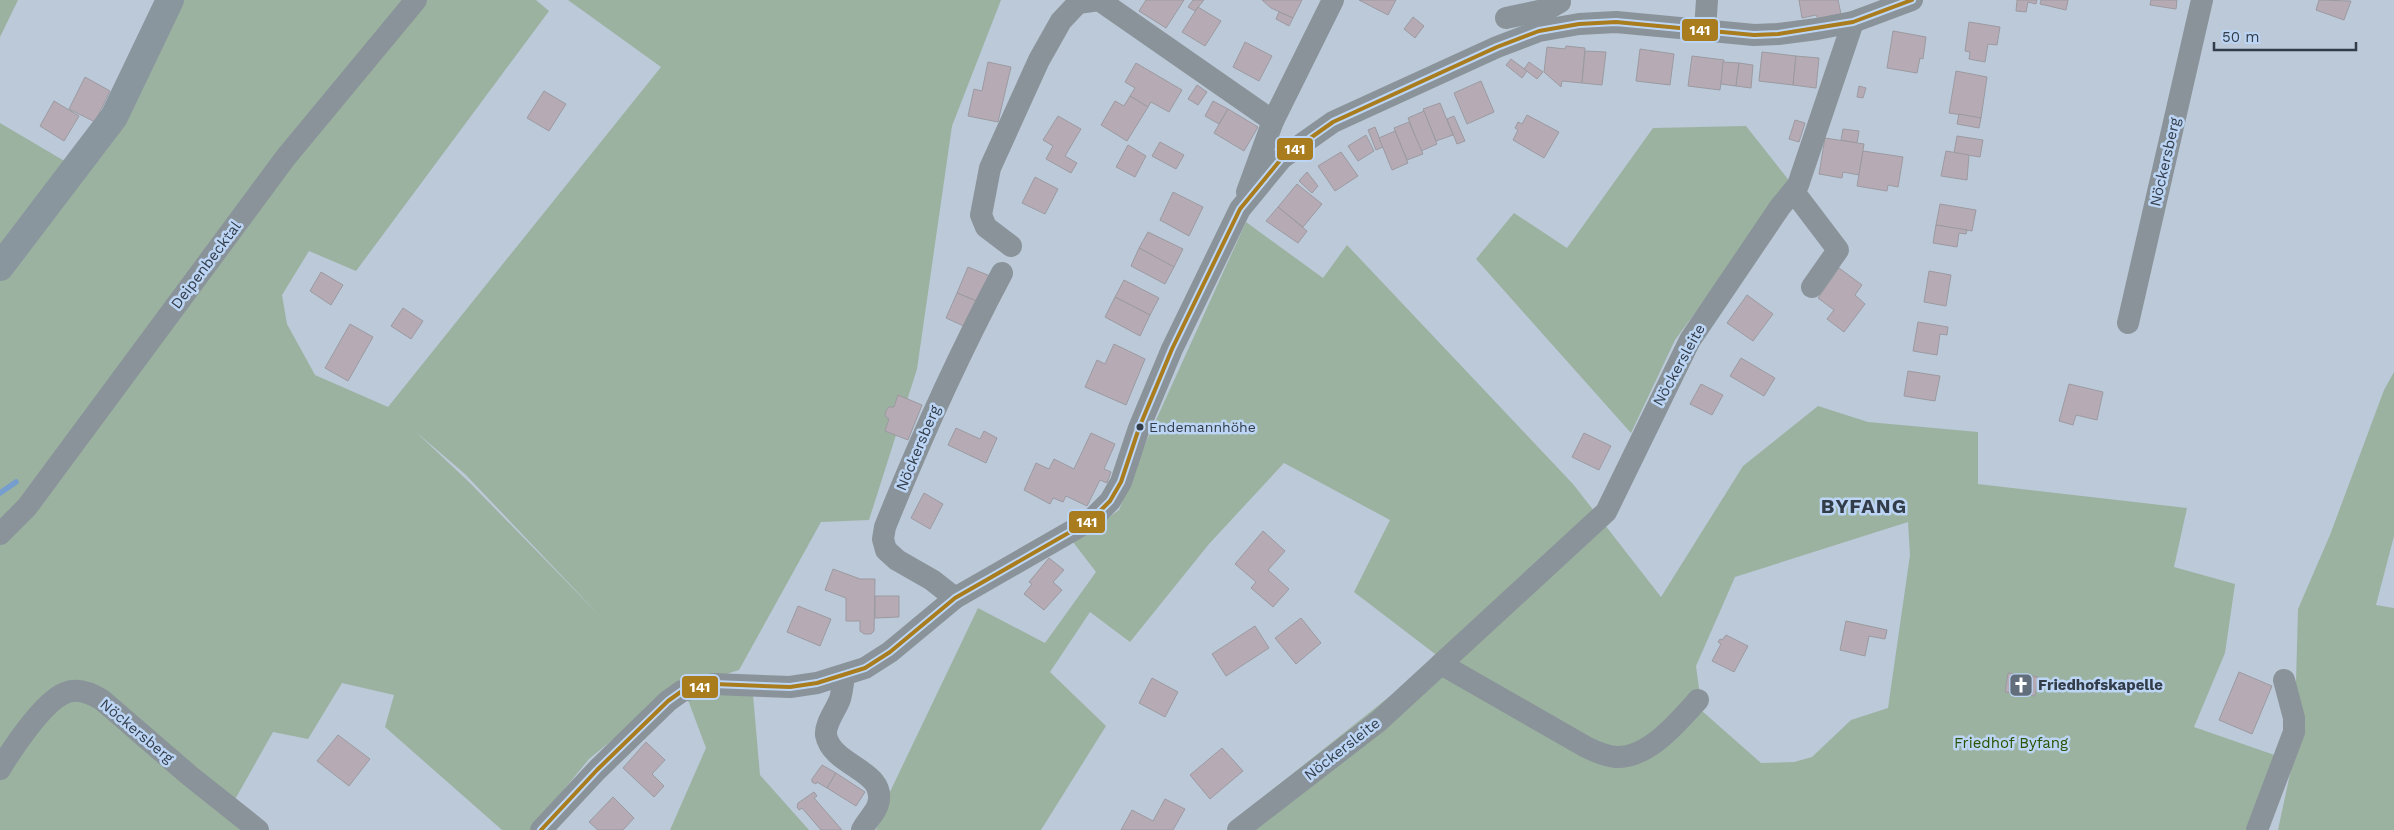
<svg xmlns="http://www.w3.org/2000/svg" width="2394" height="830" font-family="'Work Sans',sans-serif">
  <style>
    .green { fill: #9cb2a0; fill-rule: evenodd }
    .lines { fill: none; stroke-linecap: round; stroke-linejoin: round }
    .stream { stroke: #759dce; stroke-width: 5.5 }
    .building { fill: #b6abb4; stroke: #9b9aa1 }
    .minor { stroke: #899399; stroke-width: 22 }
    .major { stroke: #8a969e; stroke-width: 28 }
    .bus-1-casing { stroke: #bcd5f4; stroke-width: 8 }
    .bus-1 { stroke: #a97c1e; stroke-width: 4 }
    .bus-dot { fill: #333d4a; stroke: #bcd5f4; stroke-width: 2 }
    .labels { text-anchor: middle; stroke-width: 5; stroke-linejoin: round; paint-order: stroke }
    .bus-label { font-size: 14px; fill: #333d4a; stroke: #bcd5f4; text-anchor: start }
    .street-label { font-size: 15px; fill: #333d4a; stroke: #bcd5f4 }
    .poi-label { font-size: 15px; font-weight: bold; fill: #333d4a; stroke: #bcd5f4; text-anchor: start }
    .park-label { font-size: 15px; fill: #2a5302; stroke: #bcd5f4 }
    .district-label { font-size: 20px; font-weight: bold; letter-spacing: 1px; fill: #333d4a; stroke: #bcd5f4 }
    .line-badge { stroke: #bcd5f4; stroke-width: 2 }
    .badge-label { font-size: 14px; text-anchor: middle; font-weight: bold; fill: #fff }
  </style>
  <rect width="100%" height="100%" fill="#bcc9d9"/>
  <g class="green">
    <path d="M0,0H18L0,37Z"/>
    <path d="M172,0H536L549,11L356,271L309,251L282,295L287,324L315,375L388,407L661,67L568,0H1001L952,126L917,369L869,520L821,522L739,670L672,691L589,759L531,830H502L385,727L394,695L342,683L308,739L273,732L229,810L254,830H0V280ZM416,432L465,474L602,618L470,483Z"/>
    <path d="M0,123L78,169L0,277Z"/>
    <path d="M1746,126L1791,183L1675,340L1631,433L1476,259L1514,213L1567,248L1653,128Z"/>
    <path d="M1246,222L1323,278L1347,245L1573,484L1661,597L1743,466L1818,406L1868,422L1978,432V484L2187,508L2174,567L2235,584L2225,653L2194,727L2286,759L2268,830H1236L1266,795L1439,657L1354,592L1390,520L1284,463L1209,544L1130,642L1090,612L1050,672L1106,726L1041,830H876L888,796L978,608L1045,643L1096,572L1073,542L1119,510L1146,442ZM1908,522L1910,555L1888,708L1851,720L1812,757L1794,762L1761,763L1702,711L1696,666L1735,577Z"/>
    <path d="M2394,372V536L2376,605L2394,608V830H2278L2294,755L2298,609L2330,535L2384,390Z"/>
    <path d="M715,693L753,695L760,775L809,830H670L706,748L688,700Z"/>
  </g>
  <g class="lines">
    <path class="stream" d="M0,493L16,482"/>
  </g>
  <g class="building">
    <path d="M1146,0H1184L1166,28L1139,11Z"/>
    <path d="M1193,0H1204L1195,11L1188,7Z"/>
    <path d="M1262,0H1302L1293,18L1271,8Z"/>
    <path d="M1359,0H1396L1388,15Z"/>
    <path d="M1799,0H1838L1841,14L1818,19L1816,15L1802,18Z"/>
    <path d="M2017,0H2037L2036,4L2028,2L2026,12L2016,11Z"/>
    <path d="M2041,0H2068L2066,10L2040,4Z"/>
    <path d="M2151,0H2177L2176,9L2150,5Z"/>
    <path d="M2319,0L2351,1L2344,20L2316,10Z"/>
    <path d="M1198,7L1221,21L1205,46L1182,32Z"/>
    <path d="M1279,12L1293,18L1289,26L1276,19Z"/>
    <path d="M1413,17L1424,26L1415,38L1404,29Z"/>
    <path d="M1969,22L2000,27L1997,45L1988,44L1985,62L1969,59L1970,52L1965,51Z"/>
    <path d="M1893,31L1926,37L1923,59L1920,58L1917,73L1887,68Z"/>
    <path d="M1245,42L1272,56L1259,81L1233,67Z"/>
    <path d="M1566,46L1585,48L1582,83L1562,81L1561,87L1544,72L1547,47L1565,49Z"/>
    <path d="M1640,49L1674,54L1670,85L1636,81Z"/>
    <path d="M1585,51L1606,52L1602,85L1582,83Z"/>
    <path d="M1762,52L1796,56L1793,85L1759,81Z"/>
    <path d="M1692,56L1724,60L1720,90L1688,86Z"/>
    <path d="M1796,56L1819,58L1816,88L1793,85Z"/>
    <path d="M1511,59L1527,71L1522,78L1506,65Z"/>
    <path d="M988,62L1011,67L998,122L968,116L974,89L982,91Z"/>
    <path d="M1529,62L1543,72L1537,79L1524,69Z"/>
    <path d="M1723,62L1739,63L1736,86L1721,84Z"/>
    <path d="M1136,63L1182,90L1169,112L1151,102L1148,107L1130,96L1135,88L1125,82Z"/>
    <path d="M1739,63L1753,65L1751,88L1736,86Z"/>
    <path d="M1956,71L1987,77L1981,118L1949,113Z"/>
    <path d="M85,77L110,91L95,122L69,109Z"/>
    <path d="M1481,81L1494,112L1467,124L1454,93Z"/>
    <path d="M1197,85L1207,92L1198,105L1188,99Z"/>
    <path d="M1859,86L1866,88L1863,98L1857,97Z"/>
    <path d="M544,91L566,104L549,131L527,118Z"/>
    <path d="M1130,96L1148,107L1127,141L1101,125L1115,101L1124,106Z"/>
    <path d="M54,101L79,116L64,141L40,126Z"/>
    <path d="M1213,101L1228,109L1219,124L1205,116Z"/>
    <path d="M1440,103L1453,135L1436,141L1423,109Z"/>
    <path d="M1228,109L1258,127L1244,151L1214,133Z"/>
    <path d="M1424,111L1437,144L1421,151L1408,118Z"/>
    <path d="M1959,114L1981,118L1979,128L1957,124Z"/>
    <path d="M1527,115L1559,132L1544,158L1513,140L1518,130L1515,128L1518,122L1522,124Z"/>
    <path d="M1058,116L1081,129L1065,156L1077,163L1071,173L1046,159L1053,146L1043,140Z"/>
    <path d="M1454,116L1465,141L1457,144L1447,119Z"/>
    <path d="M1795,120L1805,123L1799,142L1789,139Z"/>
    <path d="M1409,122L1423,154L1407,160L1394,128Z"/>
    <path d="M1375,127L1383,147L1376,150L1368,130Z"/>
    <path d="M1843,129L1859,131L1857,143L1841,140Z"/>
    <path d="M1395,131L1408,163L1392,170L1379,138Z"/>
    <path d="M1366,135L1374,151L1358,161L1348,146Z"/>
    <path d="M1957,136L1983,140L1980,157L1954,153Z"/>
    <path d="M1825,138L1864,144L1859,175L1843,172L1842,178L1819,174Z"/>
    <path d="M1160,142L1184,155L1176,169L1152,156Z"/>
    <path d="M1128,145L1146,156L1135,177L1116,167Z"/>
    <path d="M1863,151L1903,157L1898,187L1888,185L1887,191L1857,186Z"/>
    <path d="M1946,151L1969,155L1967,180L1941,176Z"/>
    <path d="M1341,152L1358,176L1335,191L1318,166Z"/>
    <path d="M1307,172L1318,186L1312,193L1299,181Z"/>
    <path d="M1035,177L1058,189L1045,214L1022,203Z"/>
    <path d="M1297,184L1322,204L1303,227L1278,207Z"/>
    <path d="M1173,192L1203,207L1189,236L1160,220Z"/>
    <path d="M1940,204L1976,210L1972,231L1936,225Z"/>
    <path d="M1278,207L1307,231L1298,243L1266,221Z"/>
    <path d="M1936,225L1967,230L1966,234L1959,233L1957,247L1933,243Z"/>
    <path d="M1148,232L1183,249L1174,267L1139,248Z"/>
    <path d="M1139,248L1174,267L1165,284L1131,266Z"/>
    <path d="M968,267L990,276L979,302L957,293Z"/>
    <path d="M1839,268L1862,285L1855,295L1865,304L1844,332L1827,319L1834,310L1818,298Z"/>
    <path d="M1929,271L1951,275L1946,306L1924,302Z"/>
    <path d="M321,272L343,285L331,305L310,291Z"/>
    <path d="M1124,280L1159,298L1150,315L1115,297Z"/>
    <path d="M957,293L979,302L968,328L946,318Z"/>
    <path d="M1747,295L1773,314L1753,341L1727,323Z"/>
    <path d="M1115,297L1150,315L1140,336L1105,317Z"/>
    <path d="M403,308L423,321L411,339L391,326Z"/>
    <path d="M1918,322L1948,327L1947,335L1940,334L1937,355L1913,351Z"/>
    <path d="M350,324L373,337L348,381L325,368Z"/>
    <path d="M1114,344L1145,359L1126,405L1085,387L1097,360L1105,364Z"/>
    <path d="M1741,358L1775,378L1764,396L1730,376Z"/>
    <path d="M1908,371L1940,376L1935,401L1904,396Z"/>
    <path d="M1701,384L1723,395L1712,415L1690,404Z"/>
    <path d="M2069,384L2103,392L2097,420L2076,415L2073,425L2059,421Z"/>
    <path d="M898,395L922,405L908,440L885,431L889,419L885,416L886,411L889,407H894Z"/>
    <path d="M956,428L980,439L984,431L997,438L986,463L948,445Z"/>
    <path d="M1091,433L1115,444L1104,469L1111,472L1107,483L1100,480L1087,506L1066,496L1063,502L1053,498L1050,504L1024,490L1036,463L1049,469L1054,459L1074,469Z"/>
    <path d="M1584,433L1611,446L1599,470L1572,457Z"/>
    <path d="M924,493L943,504L930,529L911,518Z"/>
    <path d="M1263,531L1285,551L1268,570L1289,589L1273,607L1251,588L1256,582L1235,564Z"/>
    <path d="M1049,558L1064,570L1053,582L1062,590L1044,610L1024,594L1032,584L1029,582Z"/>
    <path d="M833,569L860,579H875L874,631L871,634H864L860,631V621H846V598L825,590Z"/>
    <path d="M875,596H899V617L875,618Z"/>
    <path d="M798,606L831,619L820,646L787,632Z"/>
    <path d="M1301,618L1321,643L1296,664L1275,638Z"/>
    <path d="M1846,621L1887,630L1885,639L1869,636L1865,656L1840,650Z"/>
    <path d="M1255,626L1269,648L1226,676L1212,654Z"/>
    <path d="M1726,635L1748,646L1734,672L1712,661L1721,644L1718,642L1720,639L1722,640Z"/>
    <path d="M2239,672L2272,686L2252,734L2219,720Z"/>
    <path d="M2008,673L2038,677L2035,696L2005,692Z"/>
    <path d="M1152,678L1178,692L1165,717L1139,703Z"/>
    <path d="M338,735L370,759L349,786L317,761Z"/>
    <path d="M646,742L665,760L652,774L664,786L654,797L623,768Z"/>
    <path d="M1222,748L1243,771L1210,799L1190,775Z"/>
    <path d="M822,765L836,773L827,788L817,782L816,784L812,782V779Z"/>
    <path d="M836,773L865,792L856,806L827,788Z"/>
    <path d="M814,792L817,796L814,798L842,830H821L802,808L799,810L797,807L798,803Z"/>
    <path d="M613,797L634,818L623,830H598L589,822Z"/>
    <path d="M1165,799L1185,809L1173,830H1121L1132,810L1153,821Z"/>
  </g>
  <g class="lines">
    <g class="minor">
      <path d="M1506,18L1548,9L1560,2"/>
      <path d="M1705,30L1707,0"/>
      <path d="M1247,192L1273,121L1333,0"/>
      <path d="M1794,192L1838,250L1812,287"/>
      <path d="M1011,246L986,227L981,215L990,168L1039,60L1061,21L1078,3L1099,0L1273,121"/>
      <path d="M2128,323L2202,0"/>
      <path d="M0,534L27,507L286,157L416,0"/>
      <path d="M955,598L932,580L897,560L886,550L883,539L885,527C920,440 958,356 1002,273"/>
      <path d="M1441,664L1586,747C1596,752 1605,756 1616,757C1649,758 1678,722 1698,700"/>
      <path d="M844,676C843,683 842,692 840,699C836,710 825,723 826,735C832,767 888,770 878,804C876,813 866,821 862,830"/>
      <path d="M0,769C12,749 43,702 65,693C78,687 91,693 102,700L190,776L258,830"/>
      <path d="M541,830L597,770L668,701L682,691L714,684L790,687L817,683L865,668L890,652L955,598L1091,520L1110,501L1121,482L1139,428L1172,349L1240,209L1282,158L1333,122L1497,47L1539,31L1579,24L1616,22L1754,35L1778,34L1817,29L1853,22L1912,0"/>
      <path d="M1238,830L1379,721L1606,512L1690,340L1780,207L1798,185L1853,22"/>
      <path d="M2257,830L2294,732V718L2284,680"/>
    </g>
    <path class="major" d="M0,267L114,117L170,0"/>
    <g class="bus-1-casing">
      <path id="bus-1" d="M541,830L597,770L668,701L682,691L714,684L790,687L817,683L865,668L890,652L955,598L1091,520L1110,501L1121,482L1139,428L1172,349L1240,209L1282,158L1333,122L1497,47L1539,31L1579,24L1616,22L1754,35L1778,34L1853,22L1912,0"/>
    </g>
    <use href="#bus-1" class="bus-1"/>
  </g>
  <defs>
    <g id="church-square" transform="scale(1.25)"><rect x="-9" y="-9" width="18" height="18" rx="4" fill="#636e7c" stroke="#bcd5f4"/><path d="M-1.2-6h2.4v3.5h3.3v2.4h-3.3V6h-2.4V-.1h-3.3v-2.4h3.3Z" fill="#fff"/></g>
  </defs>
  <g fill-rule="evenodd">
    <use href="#church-square" x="2021" y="685"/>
  </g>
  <circle class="bus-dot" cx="1140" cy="427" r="4.5"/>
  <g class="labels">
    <g class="bus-label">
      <text x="1149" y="432">Endemannhöhe</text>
    </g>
    <g class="street-label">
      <text transform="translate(2165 162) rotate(-77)" y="5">Nöckersberg</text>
      <text transform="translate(206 265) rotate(-53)" y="5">Deipenbecktal</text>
      <text transform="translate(1679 365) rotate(-61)" y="5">Nöckersleite</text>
      <text transform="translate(918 448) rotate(-67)" y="5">Nöckersberg</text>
      <text transform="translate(137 731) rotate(40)" y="5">Nöckersberg</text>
      <text transform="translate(1342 749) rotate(-38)" y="5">Nöckersleite</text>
    </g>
    <g class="poi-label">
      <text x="2038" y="690">Friedhofskapelle</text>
    </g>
    <g class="park-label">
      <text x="2011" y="748">Friedhof Byfang</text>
    </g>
    <g class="district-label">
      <text x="1864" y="513">BYFANG</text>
    </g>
  </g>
  <g class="line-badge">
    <rect x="1681" y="18" width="38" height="24" rx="5" fill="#a97c1e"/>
    <rect x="1276" y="137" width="38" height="24" rx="5" fill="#a97c1e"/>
    <rect x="1068" y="510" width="38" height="24" rx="5" fill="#a97c1e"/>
    <rect x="681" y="675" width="38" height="24" rx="5" fill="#a97c1e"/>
  </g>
  <g class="badge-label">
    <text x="1700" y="35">141</text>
    <text x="1295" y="154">141</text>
    <text x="1087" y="527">141</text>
    <text x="700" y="692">141</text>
  </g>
  <path d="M2214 42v8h142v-8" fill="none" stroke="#333d4a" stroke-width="2.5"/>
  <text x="2222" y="42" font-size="15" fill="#333d4a" stroke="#bcd5f4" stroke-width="4" paint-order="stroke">50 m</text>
</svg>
